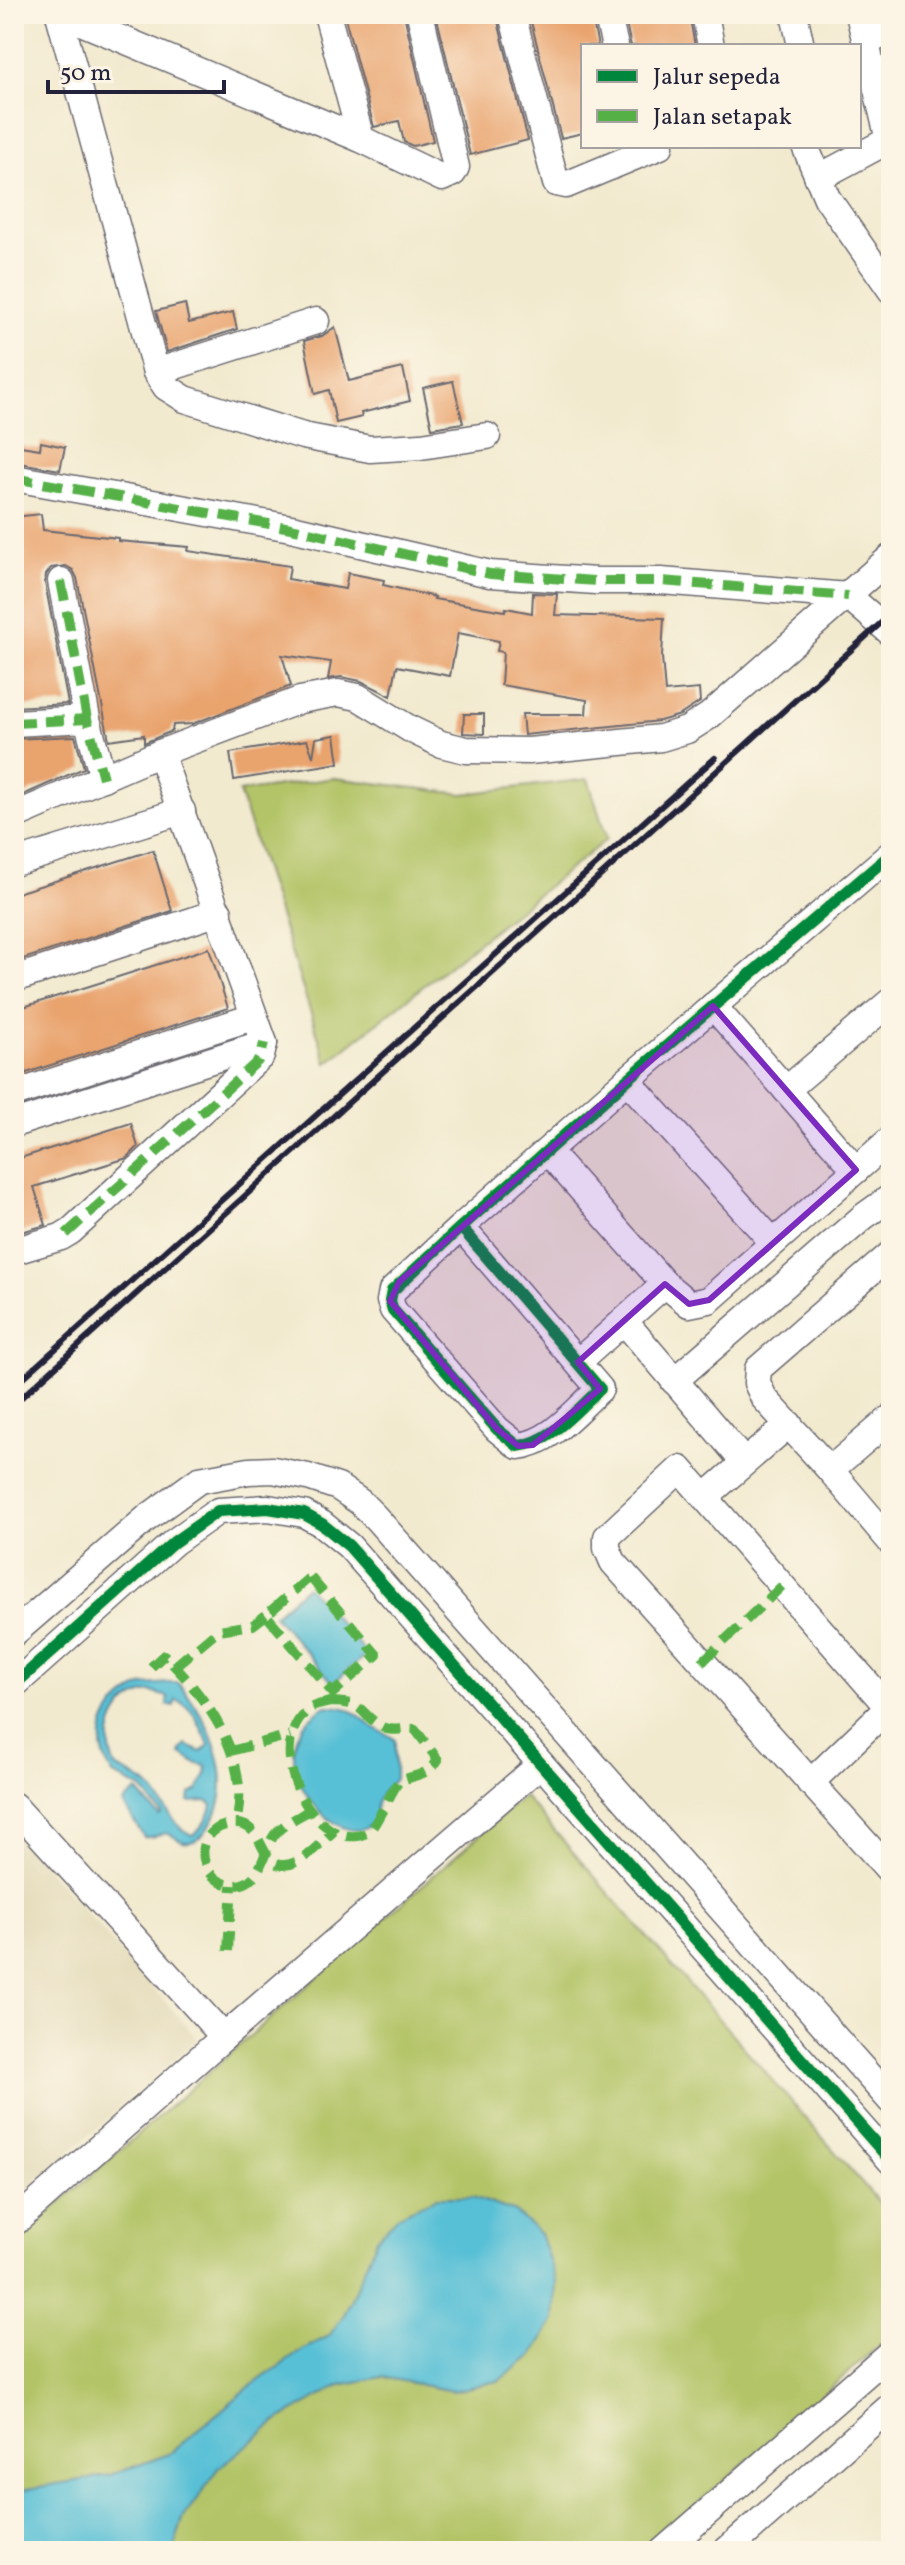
<svg xmlns="http://www.w3.org/2000/svg" width="905" height="2565" font-family="Vollkorn,serif">
  <style>
    .built { fill: #e4dbba }
    .green { fill: #b3c467; stroke: #6a7351; stroke-width: 2 }
    .water { fill: #59c0d6; stroke: #3e7188; stroke-width: 2; fill-rule: evenodd }
    .building { fill: #e9a36d }
    .lines { fill: none; stroke-linecap: round; stroke-linejoin: round }
    .street-casing { stroke: #6b686f; stroke-width: 29 }
    .street { stroke: #fff; stroke-width: 26 }
    .rail { stroke: #22223b; stroke-width: 6 }
    .quiet { stroke: #55b146; stroke-width: 10; stroke-dasharray: 20 10; stroke-linecap: butt }
    .cycleway-casing { stroke: #fcf5e5; stroke-width: 17 }
    .cycleway { stroke: #00873e; stroke-width: 12 }
    .marked { fill: #7b2cbf; fill-opacity: 0.2; stroke: #7b2cbf; stroke-width: 6; stroke-linejoin: round }
  </style>
  <rect width="100%" height="100%" fill="#fcf5e5"/>
  <filter id="ink" filterUnits="userSpaceOnUse"><feTurbulence type="fractalNoise" baseFrequency=".0125" numOctaves="2"/><feDisplacementMap in="SourceGraphic" scale="16" xChannelSelector="R" yChannelSelector="G"/><feConvolveMatrix kernelMatrix="1 2 1 2 8 2 1 2 1" color-interpolation-filters="sRGB"/></filter>
  <filter id="wash" filterUnits="userSpaceOnUse"><feTurbulence type="fractalNoise" baseFrequency=".006" numOctaves="4" result="noise"/><feDisplacementMap in="SourceGraphic" scale="32" xChannelSelector="R" yChannelSelector="G"/><feGaussianBlur stdDeviation="1.8" result="paint"/><feColorMatrix in="noise" values="0 0 0 0 0 0 0 0 0 0 0 0 0 0 0 0 0 1.4 0 .05"/><feComposite in="paint" operator="in"/></filter>
  <g filter="url(#wash)">
    <rect width="100%" height="100%" fill="#f2eacf"/>
    <path class="built" d="M14,1832L198,2039L14,2201Z"/>
    <g class="green">
      <path d="M334,778L463,794L588,779L607,839L327,1063L239,792Z"/>
      <path d="M524,1796L891,2216V2335L644,2551H14V2243Z"/>
    </g>
    <g class="water">
      <path d="M307,1586L367,1654L333,1683L274,1615Z"/>
      <path d="M168,1683H178C209,1718 240,1782 209,1826C205,1833 199,1841 190,1842C180,1844 176,1836 168,1834C159,1832 153,1839 144,1837L124,1805L125,1801L137,1791L159,1816L162,1814L141,1788L113,1775C96,1749 98,1721 121,1700C127,1695 134,1689 142,1686C150,1684 160,1684 168,1683ZM151,1692L168,1697L167,1705L174,1707L176,1700C195,1708 201,1727 209,1745L201,1752L186,1745L180,1753L195,1763L206,1766L207,1772L198,1790L190,1794L189,1802L207,1801L212,1805C211,1815 201,1830 192,1835C172,1826 164,1801 148,1786C138,1777 126,1773 115,1767C101,1735 115,1698 151,1692Z"/>
      <path d="M326,1706C356,1706 356,1716 378,1730C385,1734 389,1734 395,1740V1779C390,1786 383,1791 379,1798C374,1807 378,1820 369,1826C335,1851 247,1751 326,1706Z"/>
      <path d="M437,2197H473L515,2212L540,2234L556,2281L554,2320L532,2356L498,2381L452,2391L382,2377L340,2385L279,2420L220,2467L183,2519L173,2551H87L69,2540C47,2547 39,2538 18,2542L14,2547V2491L111,2475L169,2454L248,2388L304,2349L329,2336L345,2313L377,2238L399,2215Z"/>
    </g>
    <g id="blocks">
      <g class="building">
        <path d="M344,14H404L433,141L413,146L404,142L399,121L374,127Z"/>
        <path d="M436,14H496L528,140L470,155Z"/>
        <path d="M529,14H591L598,46H583V133L561,138Z"/>
        <path d="M624,14H689L695,46H631Z"/>
        <path d="M185,304L189,323L233,312L237,329L167,352L156,311Z"/>
        <path d="M335,327L349,381L403,368L410,401L361,413L362,417L336,423L329,390L315,394L304,341L322,336Z"/>
        <path d="M453,381L463,423L432,428L423,388Z"/>
        <path d="M41,442L65,447L60,470L14,462V445L40,449Z"/>
        <path d="M41,514L43,530L118,538V541L189,547L188,551L290,566L288,579L345,589L348,573L384,580L383,585L435,597L434,599L505,611L506,608L532,613L533,593L557,594L555,615L664,618L662,657L665,692L699,689L700,702L680,715L660,721L524,735L522,714H586L587,700L501,685L503,652L497,651L499,641L458,633L450,676L397,666L391,696L361,681L341,677L328,679L331,662L282,655L291,686L192,724L173,725L172,731L144,743V735L109,740L77,578L73,570L66,566L51,568L46,575L45,583L68,704L14,707V517Z"/>
        <path d="M464,714H484V734L463,733Z"/>
        <path d="M335,735L339,763L234,780L230,753L307,740L313,757L316,738Z"/>
        <path d="M75,736L84,768L14,799V739Z"/>
        <path d="M153,850L172,911L14,962V894Z"/>
        <path d="M209,948L228,1008L14,1077V1010Z"/>
        <path d="M131,1123L138,1147L127,1158L34,1187L46,1225L14,1234V1160Z"/>
      </g>
    </g>
  </g>
  <g filter="url(#ink)">
    <use href="#blocks" fill-opacity="0" stroke="#6b686f" stroke-width="2"/>
    <g class="lines">
      <g class="street-casing">
        <g id="street">
          <path d="M59,14L156,372L166,387L185,399L303,436L370,449L421,446L487,436"/>
          <path d="M62,14L361,139L442,178L453,173L456,167L420,14"/>
          <path d="M327,14L361,139"/>
          <path d="M512,14L556,183L566,185L660,146"/>
          <path d="M607,14L615,46"/>
          <path d="M705,14L711,46"/>
          <path d="M794,14L801,46"/>
          <path d="M866,42L891,31"/>
          <path d="M805,146L827,198L891,290"/>
          <path d="M818,178L889,140L859,14"/>
          <path d="M156,372L316,321"/>
          <path d="M14,478L291,528L490,574L596,581H661L848,596L891,633"/>
          <path d="M61,581L87,719"/>
          <path d="M14,723L87,719L103,778"/>
          <path d="M14,816L160,753L300,700L338,693L358,697L410,729L441,744L466,750L529,751L661,738L687,730L709,716L891,557"/>
          <path d="M14,863L182,811"/>
          <path d="M14,979L219,912"/>
          <path d="M713,1006L856,1170"/>
          <path d="M627,1080L773,1242"/>
          <path d="M786,1090L891,1001"/>
          <path d="M14,1094L253,1017"/>
          <path d="M14,1124L264,1043"/>
          <path d="M548,1152L665,1284L689,1304L709,1300L891,1139"/>
          <path d="M461,1227L600,1389C576,1410 551,1443 518,1446L497,1429L393,1310L390,1301L392,1291L461,1227L627,1080L891,854"/>
          <path d="M14,1251L61,1237L71,1231L261,1056L264,1043L160,753"/>
          <path d="M891,1254L758,1369L757,1383L764,1398L830,1470L891,1542"/>
          <path d="M624,1321L744,1462"/>
          <path d="M578,1362L665,1284"/>
          <path d="M674,1381L863,1217L891,1197"/>
          <path d="M830,1470L891,1418"/>
          <path d="M705,1497L789,1424"/>
          <path d="M14,1633L147,1518L199,1480L249,1471L273,1470L308,1477L338,1487L360,1502L376,1518L891,2101"/>
          <path d="M14,1685L174,1542L218,1511L268,1508L304,1514L322,1524L349,1546L891,2161"/>
          <path d="M888,1707L680,1469L607,1537V1548L613,1562L891,1872"/>
          <path d="M810,1783L891,1705"/>
          <path d="M14,1806L224,2037L541,1764"/>
          <path d="M14,2223L224,2037"/>
          <path d="M663,2551L891,2352"/>
          <path d="M726,2551L891,2406"/>
        </g>
      </g>
      <use href="#street" class="street"/>
      <g class="rail">
        <path d="M14,1386L715,758"/>
        <path d="M14,1404L891,614"/>
      </g>
      <g class="quiet">
        <path d="M14,478L291,528L490,574L596,581H661L848,596"/>
        <path d="M61,581L87,719"/>
        <path d="M14,723L87,719L103,778"/>
        <path d="M66,1234L258,1061L261,1056L264,1043"/>
        <path d="M310,1577L377,1655L333,1693L266,1615Z"/>
        <path d="M702,1662L782,1586"/>
        <path d="M175,1666L218,1630L253,1625L266,1615"/>
        <path d="M151,1667L164,1655C207,1698 252,1759 236,1823"/>
        <path d="M330,1702C368,1703 356,1711 382,1727C393,1733 403,1727 415,1729L438,1760C429,1775 415,1775 399,1781C391,1792 375,1828 368,1832C321,1859 258,1752 308,1710C313,1705 323,1704 330,1702Z"/>
        <path d="M231,1751L290,1735"/>
        <path d="M310,1810C299,1817 284,1823 275,1834C263,1850 262,1883 237,1885C207,1887 191,1848 215,1830C220,1826 225,1825 231,1824C266,1820 257,1866 284,1865C302,1865 321,1842 334,1831"/>
        <path d="M228,1951L232,1885"/>
      </g>
      <g class="cycleway-casing">
        <g id="cycleway">
          <path d="M461,1227L600,1389C576,1410 551,1443 518,1446L497,1429L393,1310L390,1301L392,1291L461,1227L627,1080L891,854"/>
          <path d="M14,1685L174,1542L218,1511L268,1508L304,1514L322,1524L349,1546L891,2161"/>
        </g>
      </g>
      <use href="#cycleway" class="cycleway"/>
    </g>
  </g>
  <path class="marked" d="M713,1006L856,1170L709,1300L689,1304L665,1284L578,1362L600,1389L533,1445L518,1446L497,1429L390,1301L399,1282Z"/>
  <rect width="905" height="2565" fill="none" stroke="#fcf5e5" stroke-width="48"/>
  <rect x="581" y="44" width="280" height="104" fill="#fcf5e5" stroke="#a5a1a1" stroke-width="2"/>
  <rect x="597" y="70" width="40" height="12" fill="#00873e" stroke="#a5a1a1" stroke-width="2"/>
  <text x="653" y="84" font-size="24" fill="#22223b">Jalur sepeda</text>
  <rect x="597" y="110" width="40" height="12" fill="#55b146" stroke="#a5a1a1" stroke-width="2"/>
  <text x="653" y="124" font-size="24" fill="#22223b">Jalan setapak</text>
  <path d="M48 80v12h176v-12" fill="none" stroke="#22223b" stroke-width="4"/>
  <text x="60" y="80" font-size="24" fill="#22223b" stroke="#fcf5e5" stroke-width="6" paint-order="stroke">50 m</text>
</svg>
